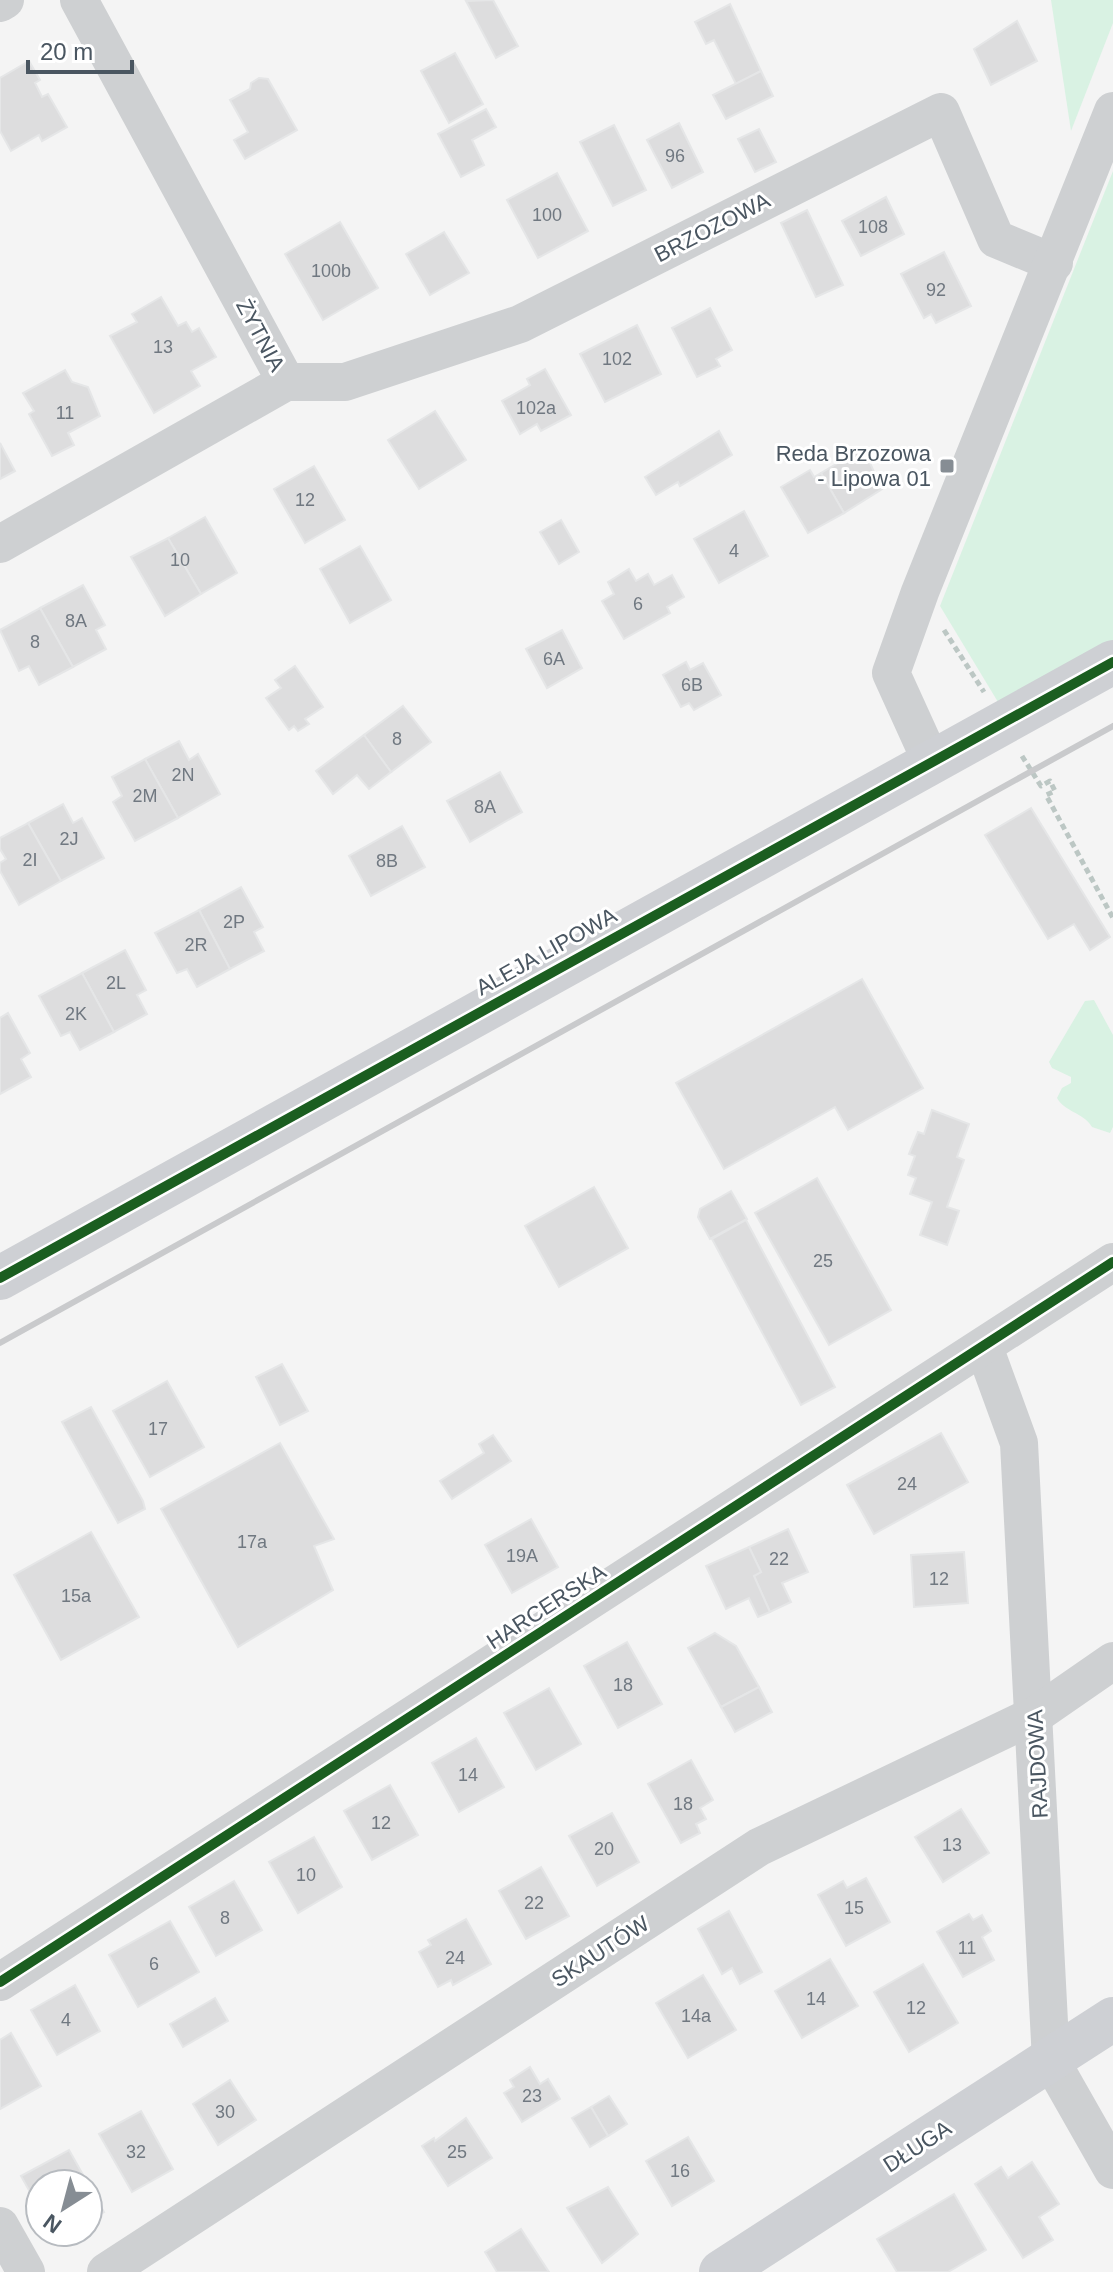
<svg xmlns="http://www.w3.org/2000/svg" width="1113" height="2272" font-family="Helvetica,sans-serif">
  <style>
    .green { fill: #d9f2e3 }
    .building { fill: #ddddde; stroke: #e5e6e7; stroke-width: 2 }
    .lines { fill: none; stroke-linecap: round; stroke-linejoin: round }
    .path { stroke: #bcc7c4; stroke-width: 5; stroke-dasharray: 6 4; stroke-linecap: butt }
    .street { stroke: #ced0d2; stroke-width: 38 }
    .secondary { stroke: #ced0d4; stroke-width: 44 }
    .rail { stroke: #c9cacc; stroke-width: 6 }
    .cycleway-casing { stroke: #fff; stroke-width: 15 }
    .cycleway { stroke: #1b5e20; stroke-width: 10 }
    .poi-dot { fill: #868d94; stroke: #fff; stroke-width: 3 }
    .labels { text-anchor: middle; stroke-width: 6; stroke-linejoin: round; paint-order: stroke }
    .number-label { font-size: 18px; fill: #707881 }
    .street-label { font-size: 22px; fill: #4a5661; stroke: #fff }
    .poi-label { font-size: 22px; fill: #4a5661; stroke: #fff; text-anchor: end }
  </style>
  <rect width="100%" height="100%" fill="#f4f4f4"/>
  <g class="green">
    <path d="M1051,0H1113V23L1071,131Z"/>
    <path d="M1113,171V642L1001,707L940,606Z"/>
    <path d="M1094,1000L1113,1035V1127L1110,1133L1092,1127C1083,1112 1066,1113 1057,1098L1062,1088L1071,1083V1077L1052,1068L1049,1062L1085,1001Z"/>
  </g>
  <g class="building">
    <path d="M493,0L518,46L496,58L466,1Z"/>
    <path d="M730,4L761,71L736,84L714,40L706,44L695,22Z"/>
    <path d="M1017,21L1037,61L991,85L974,49Z"/>
    <path d="M455,53L483,104L449,123L421,71Z"/>
    <path d="M29,61L40,80L35,83L42,97L48,94L67,127L42,141L39,135L11,151L0,131V78Z"/>
    <path d="M761,71L773,96L726,119L713,95Z"/>
    <path d="M259,78L268,79L297,130L245,159L234,140L248,132L230,100L250,89L251,83Z"/>
    <path d="M486,109L496,127L472,140L484,165L461,177L438,134Z"/>
    <path d="M679,123L703,172L672,188L647,140Z"/>
    <path d="M614,125L646,190L613,206L580,142Z"/>
    <path d="M759,129L776,162L755,172L738,139Z"/>
    <path d="M557,173L588,231L538,258L507,200Z"/>
    <path d="M886,197L904,234L861,256L842,221Z"/>
    <path d="M807,210L843,285L816,297L781,223Z"/>
    <path d="M340,222L378,288L323,320L285,254Z"/>
    <path d="M444,232L469,273L430,295L406,254Z"/>
    <path d="M944,252L971,306L936,323L931,314L924,318L901,274Z"/>
    <path d="M161,297L178,326L186,322L192,332L199,328L216,357L191,371L200,386L154,413L110,336L137,322L132,314Z"/>
    <path d="M710,308L732,350L716,359L720,366L697,377L672,328Z"/>
    <path d="M637,325L661,374L605,402L580,354Z"/>
    <path d="M545,369L571,415L541,431L537,424L520,434L502,401L530,385L527,379Z"/>
    <path d="M65,370L72,382L88,387L100,416L68,433L74,445L52,456L29,414L34,411L23,393Z"/>
    <path d="M435,411L466,460L419,489L388,440Z"/>
    <path d="M719,431L732,455L680,486L678,482L656,495L645,477Z"/>
    <path d="M0,443L15,471L0,479Z"/>
    <path d="M863,448L882,489L844,513L821,473Z"/>
    <path d="M314,466L345,520L305,543L274,489Z"/>
    <path d="M810,470L814,477L821,473L844,513L808,533L781,487Z"/>
    <path d="M744,511L768,556L719,583L694,539Z"/>
    <path d="M205,517L237,573L201,594L168,538Z"/>
    <path d="M561,520L579,552L559,564L540,532Z"/>
    <path d="M168,538L201,594L165,616L131,557Z"/>
    <path d="M360,546L391,600L350,623L320,569Z"/>
    <path d="M629,569L636,581L648,574L654,585L672,575L684,597L667,607L670,613L624,639L602,601L614,594L608,582Z"/>
    <path d="M83,585L105,625L96,630L106,649L73,667L40,608Z"/>
    <path d="M40,608L73,667L39,685L29,666L19,671L0,630Z"/>
    <path d="M562,630L582,668L547,688L526,649Z"/>
    <path d="M686,662L690,670L703,663L721,695L694,710L689,703L681,707L663,675Z"/>
    <path d="M295,666L323,707L305,719L309,724L298,731L294,726L289,730L266,698L281,688L275,680Z"/>
    <path d="M403,706L431,742L391,772L364,735Z"/>
    <path d="M364,735L391,772L369,789L357,775L333,794L316,771Z"/>
    <path d="M179,741L189,760L198,754L220,794L178,818L145,759Z"/>
    <path d="M145,759L178,818L135,841L113,802L122,796L112,777Z"/>
    <path d="M500,772L522,812L470,842L447,801Z"/>
    <path d="M63,804L73,823L82,818L104,858L61,881L28,823Z"/>
    <path d="M1031,808L1110,937L1090,950L1074,924L1048,939L985,835Z"/>
    <path d="M28,823L61,881L19,905L0,871V863L6,859L0,849V838Z"/>
    <path d="M402,826L425,867L371,896L349,856Z"/>
    <path d="M241,887L263,927L254,932L264,951L230,969L199,910Z"/>
    <path d="M199,910L230,969L197,987L187,969L177,973L155,933Z"/>
    <path d="M125,950L146,990L137,995L147,1014L114,1032L82,973Z"/>
    <path d="M82,973L114,1032L80,1050L70,1032L61,1036L39,996Z"/>
    <path d="M862,979L923,1088L848,1130L835,1107L724,1169L676,1083Z"/>
    <path d="M8,1013L30,1053L21,1059L31,1077L0,1094V1018Z"/>
    <path d="M932,1110L969,1124L957,1157L964,1160L947,1207L959,1211L947,1245L920,1235L932,1202L910,1194L916,1178L908,1175L915,1156L909,1154L918,1132L924,1134Z"/>
    <path d="M817,1178L891,1310L829,1345L755,1213Z"/>
    <path d="M594,1187L628,1248L559,1287L525,1226Z"/>
    <path d="M731,1191L747,1219L710,1239L698,1217L700,1209Z"/>
    <path d="M746,1220L835,1387L801,1405L712,1239Z"/>
    <path d="M282,1364L308,1411L280,1425L256,1377Z"/>
    <path d="M167,1381L204,1447L150,1477L113,1411Z"/>
    <path d="M91,1407L143,1501L145,1509L118,1523L62,1422Z"/>
    <path d="M941,1433L968,1482L874,1534L847,1485Z"/>
    <path d="M493,1435L511,1461L452,1499L440,1481L484,1453L479,1444Z"/>
    <path d="M280,1443L334,1539L314,1546L333,1590L238,1647L161,1509Z"/>
    <path d="M531,1519L558,1567L512,1593L485,1545Z"/>
    <path d="M788,1529L808,1572L782,1583L791,1602L770,1612L754,1576L761,1572L749,1547Z"/>
    <path d="M91,1532L139,1617L61,1660L14,1575Z"/>
    <path d="M749,1547L761,1572L754,1576L770,1612L758,1617L749,1598L726,1609L706,1566Z"/>
    <path d="M964,1552L968,1603L914,1607L911,1555Z"/>
    <path d="M715,1633L736,1646L759,1687L721,1707L688,1648Z"/>
    <path d="M627,1642L662,1704L618,1728L584,1666Z"/>
    <path d="M759,1687L772,1712L735,1732L721,1707Z"/>
    <path d="M549,1688L581,1744L536,1770L504,1713Z"/>
    <path d="M476,1738L504,1787L459,1812L432,1763Z"/>
    <path d="M691,1760L713,1800L700,1808L706,1819L696,1824L700,1833L681,1843L648,1784Z"/>
    <path d="M390,1785L418,1835L372,1860L344,1811Z"/>
    <path d="M961,1809L989,1853L943,1882L915,1837Z"/>
    <path d="M612,1813L639,1862L597,1886L569,1836Z"/>
    <path d="M314,1837L342,1887L298,1913L269,1862Z"/>
    <path d="M541,1867L569,1916L526,1939L499,1891Z"/>
    <path d="M866,1878L890,1922L846,1946L818,1895L843,1881L847,1888Z"/>
    <path d="M234,1881L262,1930L216,1956L189,1907Z"/>
    <path d="M729,1911L762,1972L740,1984L732,1968L722,1974L698,1929Z"/>
    <path d="M969,1914L973,1920L982,1915L991,1931L982,1937L994,1960L963,1977L937,1932Z"/>
    <path d="M466,1919L491,1964L453,1985L451,1980L438,1987L419,1952L431,1945L428,1940Z"/>
    <path d="M170,1921L199,1972L138,2007L109,1955Z"/>
    <path d="M830,1959L858,2006L802,2038L775,1991Z"/>
    <path d="M923,1964L958,2023L909,2052L874,1992Z"/>
    <path d="M703,1975L736,2030L688,2058L656,2003Z"/>
    <path d="M75,1985L100,2031L57,2055L31,2010Z"/>
    <path d="M215,1998L228,2021L183,2047L170,2024Z"/>
    <path d="M11,2033L41,2086L0,2109V2040Z"/>
    <path d="M530,2067L540,2084L548,2079L560,2099L522,2122L504,2093L514,2087L510,2080Z"/>
    <path d="M230,2080L256,2120L218,2145L193,2104Z"/>
    <path d="M609,2096L627,2124L608,2136L591,2107Z"/>
    <path d="M591,2107L608,2136L590,2147L572,2118Z"/>
    <path d="M141,2111L173,2169L132,2192L99,2134Z"/>
    <path d="M466,2118L492,2158L448,2186L422,2146L434,2138L435,2141Z"/>
    <path d="M688,2137L714,2181L672,2206L646,2161Z"/>
    <path d="M69,2150L104,2212L88,2221V2184H40V2210L21,2176Z"/>
    <path d="M1032,2162L1059,2204L1039,2217L1053,2240L1023,2258L975,2184L1001,2167L1008,2178Z"/>
    <path d="M608,2187L638,2234L602,2263L567,2208Z"/>
    <path d="M954,2194L986,2250L948,2272H897L877,2239Z"/>
    <path d="M521,2229L549,2272H497L485,2252Z"/>
  </g>
  <g class="lines">
    <g class="path">
      <path d="M944,630L984,692"/>
      <path d="M1022,756L1041,786L1050,781L1055,791L1046,795L1113,918"/>
    </g>
    <g class="street">
      <path d="M79,0L286,382"/>
      <path d="M0,3L5,0"/>
      <path d="M0,544L286,382H345L520,324L941,112L996,239L1054,263"/>
      <path d="M931,761L891,673L920,592L1113,111"/>
      <path d="M984,1347L1019,1443L1051,2061L1113,2170"/>
      <path d="M0,1982L1113,1262"/>
      <path d="M0,2226L26,2272"/>
      <path d="M106,2272L759,1847L1035,1715L1113,1661"/>
    </g>
    <g class="secondary">
      <path d="M0,1278L1113,662"/>
      <path d="M721,2272L1113,2019"/>
    </g>
    <path class="rail" d="M0,1343L1113,726"/>
    <g class="cycleway-casing">
      <g id="cycleway">
        <path d="M0,1278L1113,662"/>
        <path d="M0,1982L1113,1262"/>
      </g>
    </g>
    <use href="#cycleway" class="cycleway"/>
  </g>
  <rect class="poi-dot" x="939" y="458" width="16" height="16" rx="4"/>
  <g class="labels">
    <g class="number-label">
      <text x="675" y="162">96</text>
      <text x="547" y="221">100</text>
      <text x="873" y="233">108</text>
      <text x="331" y="277">100b</text>
      <text x="936" y="296">92</text>
      <text x="163" y="353">13</text>
      <text x="617" y="365">102</text>
      <text x="536" y="414">102a</text>
      <text x="65" y="419">11</text>
      <text x="305" y="506">12</text>
      <text x="734" y="557">4</text>
      <text x="180" y="566">10</text>
      <text x="638" y="610">6</text>
      <text x="76" y="627">8A</text>
      <text x="35" y="648">8</text>
      <text x="554" y="665">6A</text>
      <text x="692" y="691">6B</text>
      <text x="397" y="745">8</text>
      <text x="183" y="781">2N</text>
      <text x="145" y="802">2M</text>
      <text x="485" y="813">8A</text>
      <text x="69" y="845">2J</text>
      <text x="30" y="866">2I</text>
      <text x="387" y="867">8B</text>
      <text x="234" y="928">2P</text>
      <text x="196" y="951">2R</text>
      <text x="116" y="989">2L</text>
      <text x="76" y="1020">2K</text>
      <text x="823" y="1267">25</text>
      <text x="158" y="1435">17</text>
      <text x="907" y="1490">24</text>
      <text x="252" y="1548">17a</text>
      <text x="522" y="1562">19A</text>
      <text x="779" y="1565">22</text>
      <text x="939" y="1585">12</text>
      <text x="76" y="1602">15a</text>
      <text x="623" y="1691">18</text>
      <text x="468" y="1781">14</text>
      <text x="683" y="1810">18</text>
      <text x="381" y="1829">12</text>
      <text x="952" y="1851">13</text>
      <text x="604" y="1855">20</text>
      <text x="306" y="1881">10</text>
      <text x="534" y="1909">22</text>
      <text x="854" y="1914">15</text>
      <text x="225" y="1924">8</text>
      <text x="967" y="1954">11</text>
      <text x="455" y="1964">24</text>
      <text x="154" y="1970">6</text>
      <text x="816" y="2005">14</text>
      <text x="916" y="2014">12</text>
      <text x="696" y="2022">14a</text>
      <text x="66" y="2026">4</text>
      <text x="532" y="2102">23</text>
      <text x="225" y="2118">30</text>
      <text x="136" y="2158">32</text>
      <text x="457" y="2158">25</text>
      <text x="680" y="2177">16</text>
    </g>
    <g class="street-label">
      <text transform="translate(712 227) rotate(-27)" y="8">BRZOZOWA</text>
      <text transform="translate(261 335) rotate(62)" y="8">ŻYTNIA</text>
      <text transform="translate(546 951) rotate(-29)" y="8">ALEJA LIPOWA</text>
      <text transform="translate(546 1606) rotate(-33)" y="8">HARCERSKA</text>
      <text transform="translate(1037 1764) rotate(-93)" y="8">RAJDOWA</text>
      <text transform="translate(600 1951) rotate(-33)" y="8">SKAUTÓW</text>
      <text transform="translate(917 2146) rotate(-33)" y="8">DŁUGA</text>
    </g>
    <g class="poi-label">
      <text x="931" y="461">Reda Brzozowa<tspan x="931" dy="25">- Lipowa 01</tspan></text>
    </g>
  </g>
  <g transform="translate(64 2208) rotate(216)"><circle r="38" fill="#ffffff" stroke="#b7bbc0" stroke-width="2"/>
  <path d="M0-6L14 30L0 20L-14 30Z" fill="#868d94"/>
  <text y="-12" font-size="22" font-weight="bold" text-anchor="middle" fill="#4a5661">N</text>
  </g>
  <path d="M28 60v12h104v-12" fill="none" stroke="#4a5661" stroke-width="4"/>
  <text x="40" y="60" font-size="24" fill="#4a5661" stroke="#ffffff" stroke-width="6" paint-order="stroke">20 m</text>
</svg>
